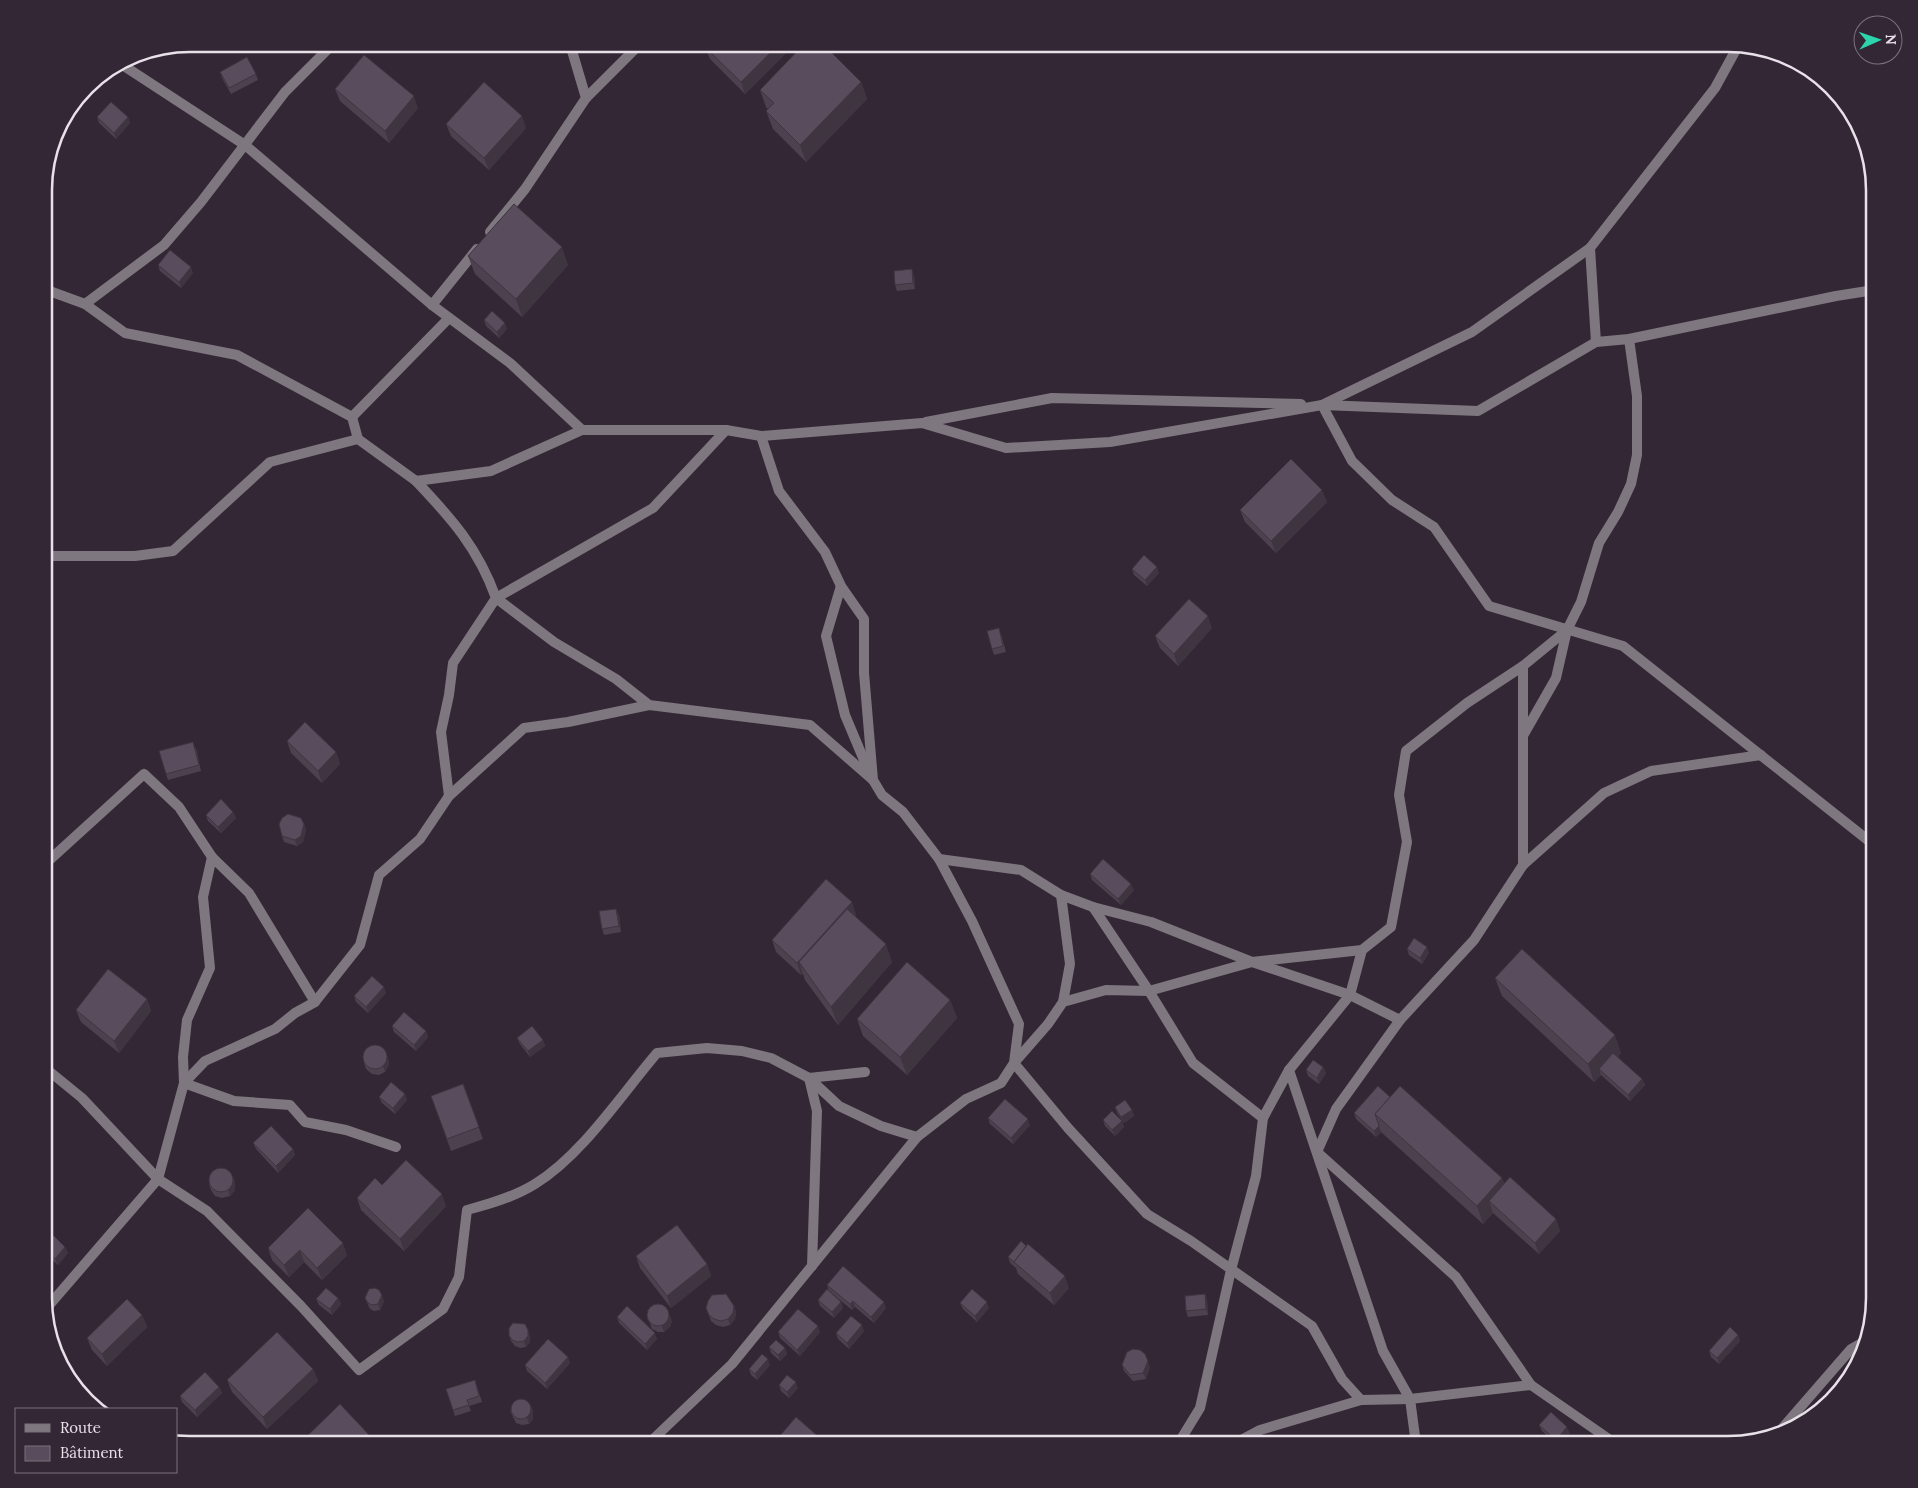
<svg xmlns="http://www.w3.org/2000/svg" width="1918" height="1488" font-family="Lora,serif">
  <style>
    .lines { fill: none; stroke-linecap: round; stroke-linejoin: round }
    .minor { stroke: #7e777f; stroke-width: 10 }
    .wall { fill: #4d414f }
    .shaded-wall { fill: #3e3540 }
    .building { fill: #594c5c; stroke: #3e3540 }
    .rim { fill: none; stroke: #e9e1ea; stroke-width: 2.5 }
  </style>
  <rect width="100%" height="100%" fill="#332735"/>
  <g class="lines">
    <g class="minor">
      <path d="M121,64L245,145L432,305L510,363L582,430"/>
      <path d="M586,98L640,44"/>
      <path d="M490,232L525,189L586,98L570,44"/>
      <path d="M1590,248L1472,332L1322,405L1352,461L1392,500L1434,527L1489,606L1623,646L1874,845"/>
      <path d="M44,289L85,304L125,333L237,355L352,417L358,439L416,481L491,471L582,430H726L761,436L922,423L1006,448L1110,442L1322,405L1478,411L1596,342L1629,339L1836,296L1874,290"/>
      <path d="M85,304L164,245L201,202L285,92L333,44"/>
      <path d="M432,305L477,249"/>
      <path d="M1596,342L1590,248L1715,88L1738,46"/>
      <path d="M352,417L449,318"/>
      <path d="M926,422L1052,398L1301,404"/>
      <path d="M726,430L653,508L496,598L554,642L616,679L649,705L810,725L873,780"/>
      <path d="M416,481C452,519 478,548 496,598L453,663L449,695L441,732L449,796"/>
      <path d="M44,556H135L173,551L270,462L358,439"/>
      <path d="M841,586L826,636L845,715L869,772"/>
      <path d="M1523,666V865L1474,940L1400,1020L1336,1109L1317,1152L1456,1277L1531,1385"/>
      <path d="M1524,734L1556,678L1567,630"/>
      <path d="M212,857L203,897L210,968L187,1020L183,1057L184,1083L234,1101L290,1105L305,1122L346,1130L396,1147"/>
      <path d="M939,859L1021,870L1061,895L1093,907L1151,922L1252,962L1350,995L1400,1020"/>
      <path d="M44,865L144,774L179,807L212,857L249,893L315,1002"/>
      <path d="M1523,865L1604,793L1651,771L1761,755"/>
      <path d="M1061,895L1070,964L1063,1002"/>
      <path d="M1093,907L1149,991L1193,1063L1263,1118"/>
      <path d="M44,1067L82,1098L158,1179L207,1211L301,1306L359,1370L443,1309L459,1277L467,1210C490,1204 514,1197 535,1184C582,1155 621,1095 657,1053L707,1048L742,1051L771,1058L809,1078L865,1072"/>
      <path d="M1289,1070L1383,1351L1410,1399L1416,1444"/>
      <path d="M809,1078L817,1111L812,1266"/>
      <path d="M810,1079L839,1106L881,1126L917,1137"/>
      <path d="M45,1310L158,1179L184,1083L205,1061L275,1029L295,1013L315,1002L360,945L379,875L420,839L449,796L524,728L568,722L649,705"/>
      <path d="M1361,1400L1342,1379L1312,1326L1191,1241L1147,1214L1068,1128L1014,1063L1048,1024L1063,1002L1106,990L1149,991L1252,962L1362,950L1391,927L1407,842L1399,795L1406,751L1467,703L1523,666L1567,630L1581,602L1599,543L1618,512L1631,484L1637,455V396L1629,339"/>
      <path d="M1779,1432L1851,1349L1867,1340"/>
      <path d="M648,1444L732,1364L917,1137L966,1099L1001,1083L1014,1063L1019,1024L972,921L939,859L903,812L882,795L873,780L864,673V619L841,586L825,552L779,491L761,436"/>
      <path d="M1178,1444L1200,1408L1231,1270L1256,1176L1263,1118L1289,1070L1350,995L1362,950"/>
      <path d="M1234,1444L1260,1430L1361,1400L1410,1399L1531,1385L1616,1444"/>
    </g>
  </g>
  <g class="wall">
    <path d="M795,44L745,94L710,59L705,47Z"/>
    <path d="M220,72L256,74L258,80L231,94L222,78Z"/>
    <path d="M861,82L867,99L806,162L773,129L766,111L768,109L766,107L760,90Z"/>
    <path d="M335,89L418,108L389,143L340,101Z"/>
    <path d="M97,117H128L130,123L116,139L99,123Z"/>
    <path d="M446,124L526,128L489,170L451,136Z"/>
    <path d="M468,256L568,265L522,317L475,274Z"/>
    <path d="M158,265L193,273L181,288L160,271Z"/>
    <path d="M914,275L915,289L897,291L895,285Z"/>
    <path d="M484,320L507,329L499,338L486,326Z"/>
    <path d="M1327,502L1276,553L1245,522L1240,510Z"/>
    <path d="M1132,569L1159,573L1147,586L1134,575Z"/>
    <path d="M1212,628L1178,666L1160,648L1155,636Z"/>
    <path d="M1001,634L1006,652L994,655L992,649Z"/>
    <path d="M287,741L336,752L340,764L322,783L291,753Z"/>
    <path d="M196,748L201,771L168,780L166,774Z"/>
    <path d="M233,812L236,818L221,833L208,821L206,815Z"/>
    <path d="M304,824L306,830L303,842L297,846L284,842L282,836Z"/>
    <path d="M1090,874L1134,890L1121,905L1092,880Z"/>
    <path d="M856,914L855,916L892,962L838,1025L805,980L803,974L801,975L776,952L772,940Z"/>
    <path d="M619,915L621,932L604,935L602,929Z"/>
    <path d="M1407,949L1429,953L1422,964L1409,955Z"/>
    <path d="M1495,978L1621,1053L1618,1057L1642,1079L1645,1085L1630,1101L1601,1075L1594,1082L1502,996Z"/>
    <path d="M386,993L368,1013L356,1002L354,996Z"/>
    <path d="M147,999L151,1011L119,1053L81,1022L76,1010Z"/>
    <path d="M950,1000L957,1018L907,1075L863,1036L857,1019Z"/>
    <path d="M392,1026L426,1031L428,1037L416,1051L394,1032Z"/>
    <path d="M517,1038L543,1040L545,1046L530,1057L520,1044Z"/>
    <path d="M388,1058L389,1065L385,1072L379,1075L372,1074L366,1069L364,1063Z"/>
    <path d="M1323,1067L1326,1073L1319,1084L1308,1076L1306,1070Z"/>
    <path d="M463,1084L483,1139L451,1151L431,1096Z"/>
    <path d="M405,1094L407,1100L395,1114L382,1103L379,1097Z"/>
    <path d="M1390,1097L1502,1178L1504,1183L1556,1219L1560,1231L1539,1254L1493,1213L1483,1224L1381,1132L1376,1137L1356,1119L1354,1113Z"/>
    <path d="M1115,1107L1132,1110L1134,1116L1124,1123L1117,1113Z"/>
    <path d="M988,1118L1030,1125L1013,1144L990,1124Z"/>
    <path d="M1103,1120L1122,1121L1124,1127L1115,1136L1105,1126Z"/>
    <path d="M253,1143L293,1149L295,1155L278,1173L256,1149Z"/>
    <path d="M235,1182V1190L230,1196L222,1198L215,1196L211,1190L209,1184Z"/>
    <path d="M382,1185L446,1206L404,1251L361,1210L357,1198Z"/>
    <path d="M44,1242L65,1247L68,1253L58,1265L44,1253Z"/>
    <path d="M268,1248L347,1255L322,1280L304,1262L289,1277L272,1260Z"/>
    <path d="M636,1256L707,1264L711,1276L671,1308L640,1268Z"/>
    <path d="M1008,1257L1069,1288L1054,1305L1018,1274L1016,1268L1010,1263Z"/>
    <path d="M827,1285L886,1308L874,1323L855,1307L852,1310L829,1291Z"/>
    <path d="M1205,1294L1207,1300L1208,1315L1188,1317L1186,1311Z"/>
    <path d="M338,1298L341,1304L332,1315L319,1305L316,1299Z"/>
    <path d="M365,1298L384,1301L380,1310L374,1311L370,1309Z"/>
    <path d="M818,1300L841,1302L843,1308L834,1318L820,1306Z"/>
    <path d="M960,1303L989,1308L977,1322L963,1309Z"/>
    <path d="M734,1306L736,1312L735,1319L730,1325L723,1327L716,1325L711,1321L706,1308Z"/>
    <path d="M142,1315L147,1327L107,1366L92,1350L87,1338Z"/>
    <path d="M647,1316L672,1321L670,1327L664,1332H658L652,1329Z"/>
    <path d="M617,1317L657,1339L647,1350L619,1323Z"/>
    <path d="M864,1331L849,1349L838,1339L836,1333Z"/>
    <path d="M778,1332H820L800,1356L780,1338Z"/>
    <path d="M509,1335L530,1336V1342L526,1347L520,1348L515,1346L511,1341Z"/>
    <path d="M1738,1335L1740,1341L1719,1364L1711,1357L1709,1351Z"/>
    <path d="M769,1347L785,1348L787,1354L780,1361L771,1353Z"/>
    <path d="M570,1363L547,1389L527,1371L525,1365Z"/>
    <path d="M770,1365L757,1380L751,1375L749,1369Z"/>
    <path d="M1122,1365L1150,1367L1146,1379L1133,1381L1124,1371Z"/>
    <path d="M313,1369L318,1381L267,1429L232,1392L227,1380Z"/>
    <path d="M779,1385L798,1388L789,1398L781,1391Z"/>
    <path d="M477,1386L482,1402L469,1406L471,1411L455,1416L446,1389Z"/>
    <path d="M219,1387L222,1393L197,1417L182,1402L180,1396Z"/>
    <path d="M531,1406L533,1412V1419L529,1424L522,1425L516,1423L510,1411Z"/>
    <path d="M1539,1425L1570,1433L1565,1438L1573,1444H1556L1542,1431Z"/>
  </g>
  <g class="shaded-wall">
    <path d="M779,44H795L745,94L741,82Z"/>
    <path d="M861,82L867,99L806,162L800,145Z"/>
    <path d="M414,96L418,108L389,143L385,131Z"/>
    <path d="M522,116L526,128L489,170L484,158Z"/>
    <path d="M128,117L130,123L116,139L114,133Z"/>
    <path d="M562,247L568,265L522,317L516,299Z"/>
    <path d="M191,267L193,273L181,288L179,282Z"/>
    <path d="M912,269L914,275L915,289L913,283Z"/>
    <path d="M505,323L507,329L499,338L497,332Z"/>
    <path d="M1322,490L1327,502L1276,553L1271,541Z"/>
    <path d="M1157,567L1159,573L1147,586L1145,580Z"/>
    <path d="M1208,616L1212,628L1178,666L1174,654Z"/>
    <path d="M336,752L340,764L322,783L318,771Z"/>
    <path d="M233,812L236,818L221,833L218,827Z"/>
    <path d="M304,824L306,830L303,842L297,846L295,840Z"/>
    <path d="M1131,884L1134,890L1121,905L1118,899Z"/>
    <path d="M852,902L856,914L805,971L799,962L803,974L801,975L797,963Z"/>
    <path d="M616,909L619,915L621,932L619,926Z"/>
    <path d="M886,944L892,962L838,1025L831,1007Z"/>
    <path d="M1427,947L1429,953L1422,964L1420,958Z"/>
    <path d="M384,987L386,993L368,1013L366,1007Z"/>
    <path d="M147,999L151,1011L119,1053L114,1041Z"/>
    <path d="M950,1000L957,1018L907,1075L900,1057Z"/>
    <path d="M426,1031L428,1037L416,1051L414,1045Z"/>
    <path d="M1615,1035L1621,1053L1603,1073L1599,1069L1601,1075L1594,1082L1588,1064Z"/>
    <path d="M543,1040L545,1046L530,1057L528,1051Z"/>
    <path d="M386,1052L388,1058L389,1065L385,1072L383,1066Z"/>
    <path d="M1323,1067L1326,1073L1319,1084L1317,1078Z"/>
    <path d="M1642,1079L1645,1085L1630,1101L1628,1095Z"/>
    <path d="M405,1094L407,1100L395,1114L393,1108Z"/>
    <path d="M1132,1110L1134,1116L1124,1123L1121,1117Z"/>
    <path d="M1028,1119L1030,1125L1013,1144L1011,1138Z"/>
    <path d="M1122,1121L1124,1127L1115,1136L1112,1130Z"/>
    <path d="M1379,1126L1381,1132L1376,1137L1374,1131Z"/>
    <path d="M293,1149L295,1155L278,1173L276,1166Z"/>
    <path d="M233,1176L235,1182V1190L230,1196L228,1190Z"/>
    <path d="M1502,1178L1508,1195L1489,1201L1493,1213L1483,1224L1477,1206Z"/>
    <path d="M442,1194L446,1206L404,1251L400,1239Z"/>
    <path d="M1556,1219L1560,1231L1539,1254L1535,1243Z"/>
    <path d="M343,1243L347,1255L322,1280L317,1268Z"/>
    <path d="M65,1247L68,1253L58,1265L55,1259Z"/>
    <path d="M300,1250L304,1262L289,1277L284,1265Z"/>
    <path d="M707,1264L711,1276L671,1308L667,1296Z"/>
    <path d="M1065,1276L1069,1288L1054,1305L1050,1293Z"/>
    <path d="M1205,1294L1207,1300L1208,1315L1206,1309Z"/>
    <path d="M382,1295L384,1301L380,1310L378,1304Z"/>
    <path d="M338,1298L341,1304L332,1315L330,1309Z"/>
    <path d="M853,1301L855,1307L852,1310L850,1304Z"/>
    <path d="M841,1302L843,1308L834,1318L832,1312Z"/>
    <path d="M884,1302L886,1308L874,1323L871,1317Z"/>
    <path d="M987,1302L989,1308L977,1322L975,1316Z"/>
    <path d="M734,1306L736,1312L735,1319L730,1325L728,1319Z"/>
    <path d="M142,1315L147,1327L107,1366L102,1354Z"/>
    <path d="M670,1315L672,1321L670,1327L664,1332L662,1326Z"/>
    <path d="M862,1325L864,1331L849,1349L847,1343Z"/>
    <path d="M818,1326L820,1332L800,1356L797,1350Z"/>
    <path d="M528,1330L530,1336V1342L526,1347L524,1341Z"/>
    <path d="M655,1333L657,1339L647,1350L645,1344Z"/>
    <path d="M1738,1335L1740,1341L1719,1364L1717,1358Z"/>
    <path d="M785,1348L787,1354L780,1361L778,1355Z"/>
    <path d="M568,1357L570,1363L547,1389L545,1383Z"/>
    <path d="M768,1359L770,1365L757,1380L755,1374Z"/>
    <path d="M1148,1361L1150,1367L1146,1379L1143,1373Z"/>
    <path d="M313,1369L318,1381L267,1429L263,1417Z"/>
    <path d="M796,1382L798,1388L789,1398L787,1392Z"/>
    <path d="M219,1387L222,1393L197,1417L195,1410Z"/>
    <path d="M531,1406L533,1412V1419L529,1424L527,1418Z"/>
    <path d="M1567,1427L1570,1433L1560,1444H1558L1556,1440Z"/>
    <path d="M371,1437L374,1444H364Z"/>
    <path d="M820,1438L822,1444H814Z"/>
  </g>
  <g class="building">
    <path d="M709,44H779L741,82L705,47Z"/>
    <path d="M804,44H823L861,82L800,145L766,111L774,103L760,90Z"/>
    <path d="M364,55L414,96L385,131L335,89Z"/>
    <path d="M247,57L256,74L229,88L220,72Z"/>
    <path d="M484,82L522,116L484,158L446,124Z"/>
    <path d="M111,102L128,117L114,133L97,117Z"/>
    <path d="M514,204L562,247L516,299L468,256Z"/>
    <path d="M170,250L191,267L179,282L158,265Z"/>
    <path d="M912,269L913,283L895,285L894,271Z"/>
    <path d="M492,311L505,323L497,332L484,320Z"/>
    <path d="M1291,459L1322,490L1271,541L1240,510Z"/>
    <path d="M1144,555L1157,567L1145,580L1132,569Z"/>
    <path d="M1189,599L1208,616L1174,654L1155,636Z"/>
    <path d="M999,628L1003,646L992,649L987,631Z"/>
    <path d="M305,722L336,752L318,771L287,741Z"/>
    <path d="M193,742L199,765L166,774L159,751Z"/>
    <path d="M221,799L233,812L218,827L206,815Z"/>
    <path d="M288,814L301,818L304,824L301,836L295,840L282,836L279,824L282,818Z"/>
    <path d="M1103,859L1131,884L1118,899L1090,874Z"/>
    <path d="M826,879L852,902L797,963L772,940Z"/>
    <path d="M616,909L619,926L602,929L599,911Z"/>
    <path d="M847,909L886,944L831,1007L799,962Z"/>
    <path d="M1414,938L1427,947L1420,958L1407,949Z"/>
    <path d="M1522,949L1615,1035L1588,1064L1495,978Z"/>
    <path d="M907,962L950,1000L900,1057L857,1019Z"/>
    <path d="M108,969L147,999L114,1041L76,1010Z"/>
    <path d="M372,976L384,987L366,1007L354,996Z"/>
    <path d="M404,1012L426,1031L414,1045L392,1026Z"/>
    <path d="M532,1026L543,1040L528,1051L517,1038Z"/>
    <circle cx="375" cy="1057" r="12"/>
    <path d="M1613,1053L1642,1079L1628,1095L1599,1069Z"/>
    <path d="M1313,1060L1323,1067L1317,1078L1306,1070Z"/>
    <path d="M391,1082L405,1094L393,1108L379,1097Z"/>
    <path d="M463,1084L479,1127L447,1139L431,1096Z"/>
    <path d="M1378,1086L1390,1097L1375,1114L1379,1126L1374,1131L1354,1113Z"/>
    <path d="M1400,1086L1502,1178L1477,1206L1375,1114Z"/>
    <path d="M1005,1099L1028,1119L1011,1138L988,1118Z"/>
    <path d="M1125,1100L1132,1110L1121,1117L1115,1107Z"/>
    <path d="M1112,1111L1122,1121L1112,1130L1103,1120Z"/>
    <path d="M271,1126L293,1149L276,1166L253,1143Z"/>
    <path d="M406,1160L442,1194L400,1239L357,1198L375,1178L382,1185Z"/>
    <circle cx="221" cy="1180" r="12"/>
    <path d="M1510,1177L1556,1219L1535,1243L1489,1201Z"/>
    <path d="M308,1208L343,1243L317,1268L300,1250L284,1265L268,1248Z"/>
    <path d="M677,1225L707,1264L667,1296L636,1256Z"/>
    <path d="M52,1234L65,1247L55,1259L44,1249V1242Z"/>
    <path d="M1021,1241L1026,1246L1014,1262L1008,1257Z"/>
    <path d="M1028,1244L1065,1276L1050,1293L1014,1262Z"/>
    <path d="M843,1266L884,1302L871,1317L853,1301L850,1304L827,1285Z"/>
    <path d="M326,1288L338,1298L330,1309L316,1299Z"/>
    <path d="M375,1288L379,1290L382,1295L378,1304L372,1305L368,1303L365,1298L369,1289Z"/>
    <path d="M827,1289L841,1302L832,1312L818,1300Z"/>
    <path d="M972,1289L987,1302L975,1316L960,1303Z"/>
    <path d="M726,1294L734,1306L733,1313L728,1319L721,1321L714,1319L709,1315L706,1308L708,1301L712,1295Z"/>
    <path d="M1205,1294L1206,1309L1186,1311L1185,1296Z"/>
    <path d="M127,1299L142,1315L102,1354L87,1338Z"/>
    <circle cx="658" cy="1315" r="11"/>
    <path d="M627,1306L655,1333L645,1344L617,1317Z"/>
    <path d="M798,1309L818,1326L797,1350L778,1332Z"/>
    <path d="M851,1316L862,1325L847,1343L836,1333Z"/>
    <path d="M513,1323L525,1324L528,1330V1336L524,1341L518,1342L512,1340L509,1335V1328Z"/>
    <path d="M1730,1327L1738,1335L1717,1358L1709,1351Z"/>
    <path d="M277,1332L313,1369L263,1417L227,1380Z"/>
    <path d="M548,1339L568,1357L545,1383L525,1365Z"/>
    <path d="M776,1340L785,1348L778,1355L769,1347Z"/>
    <path d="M1133,1349L1140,1350L1145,1354L1148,1361L1143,1373L1130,1375L1122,1365L1127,1352Z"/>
    <path d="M762,1354L768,1359L755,1374L749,1369Z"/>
    <path d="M205,1372L219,1387L195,1410L180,1396Z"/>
    <path d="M787,1375L796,1382L787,1392L779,1385Z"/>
    <path d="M475,1380L479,1396L467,1400L469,1405L453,1410L446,1389Z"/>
    <circle cx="521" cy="1409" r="10"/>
    <path d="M340,1404L371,1437L364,1444H299Z"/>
    <path d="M1551,1412L1567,1427L1556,1440L1539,1425Z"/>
    <path d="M796,1417L820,1438L814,1444H773Z"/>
    <path d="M412,1436L414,1444H387L386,1443Z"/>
    <path d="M516,1437L524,1444H509Z"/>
    <path d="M1564,1437L1573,1444H1558Z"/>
  </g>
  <path d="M0 0H1918V1488H0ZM190 52H1728A138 138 0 0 1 1866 190V1298A138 138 0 0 1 1728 1436H190A138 138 0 0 1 52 1298V190A138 138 0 0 1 190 52Z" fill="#332735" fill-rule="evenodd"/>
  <path class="rim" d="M190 52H1728A138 138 0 0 1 1866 190V1298A138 138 0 0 1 1728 1436H190A138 138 0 0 1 52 1298V190A138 138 0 0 1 190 52Z"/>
  <rect x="15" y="1408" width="162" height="65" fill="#332735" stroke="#7c717d"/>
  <rect x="25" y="1424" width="25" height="8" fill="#7e777f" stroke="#7c717d"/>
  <text x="60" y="1433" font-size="15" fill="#e9e1ea">Route</text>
  <rect x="25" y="1446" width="25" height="15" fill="#594c5c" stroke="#7c717d"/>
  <text x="60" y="1458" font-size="15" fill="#e9e1ea">Bâtiment</text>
  <g transform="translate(1878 40) rotate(88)"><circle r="24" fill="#332735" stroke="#7c717d"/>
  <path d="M0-4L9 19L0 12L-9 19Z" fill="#2cd5ab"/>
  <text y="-8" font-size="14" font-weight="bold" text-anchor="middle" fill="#e9e1ea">N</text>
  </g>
</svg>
